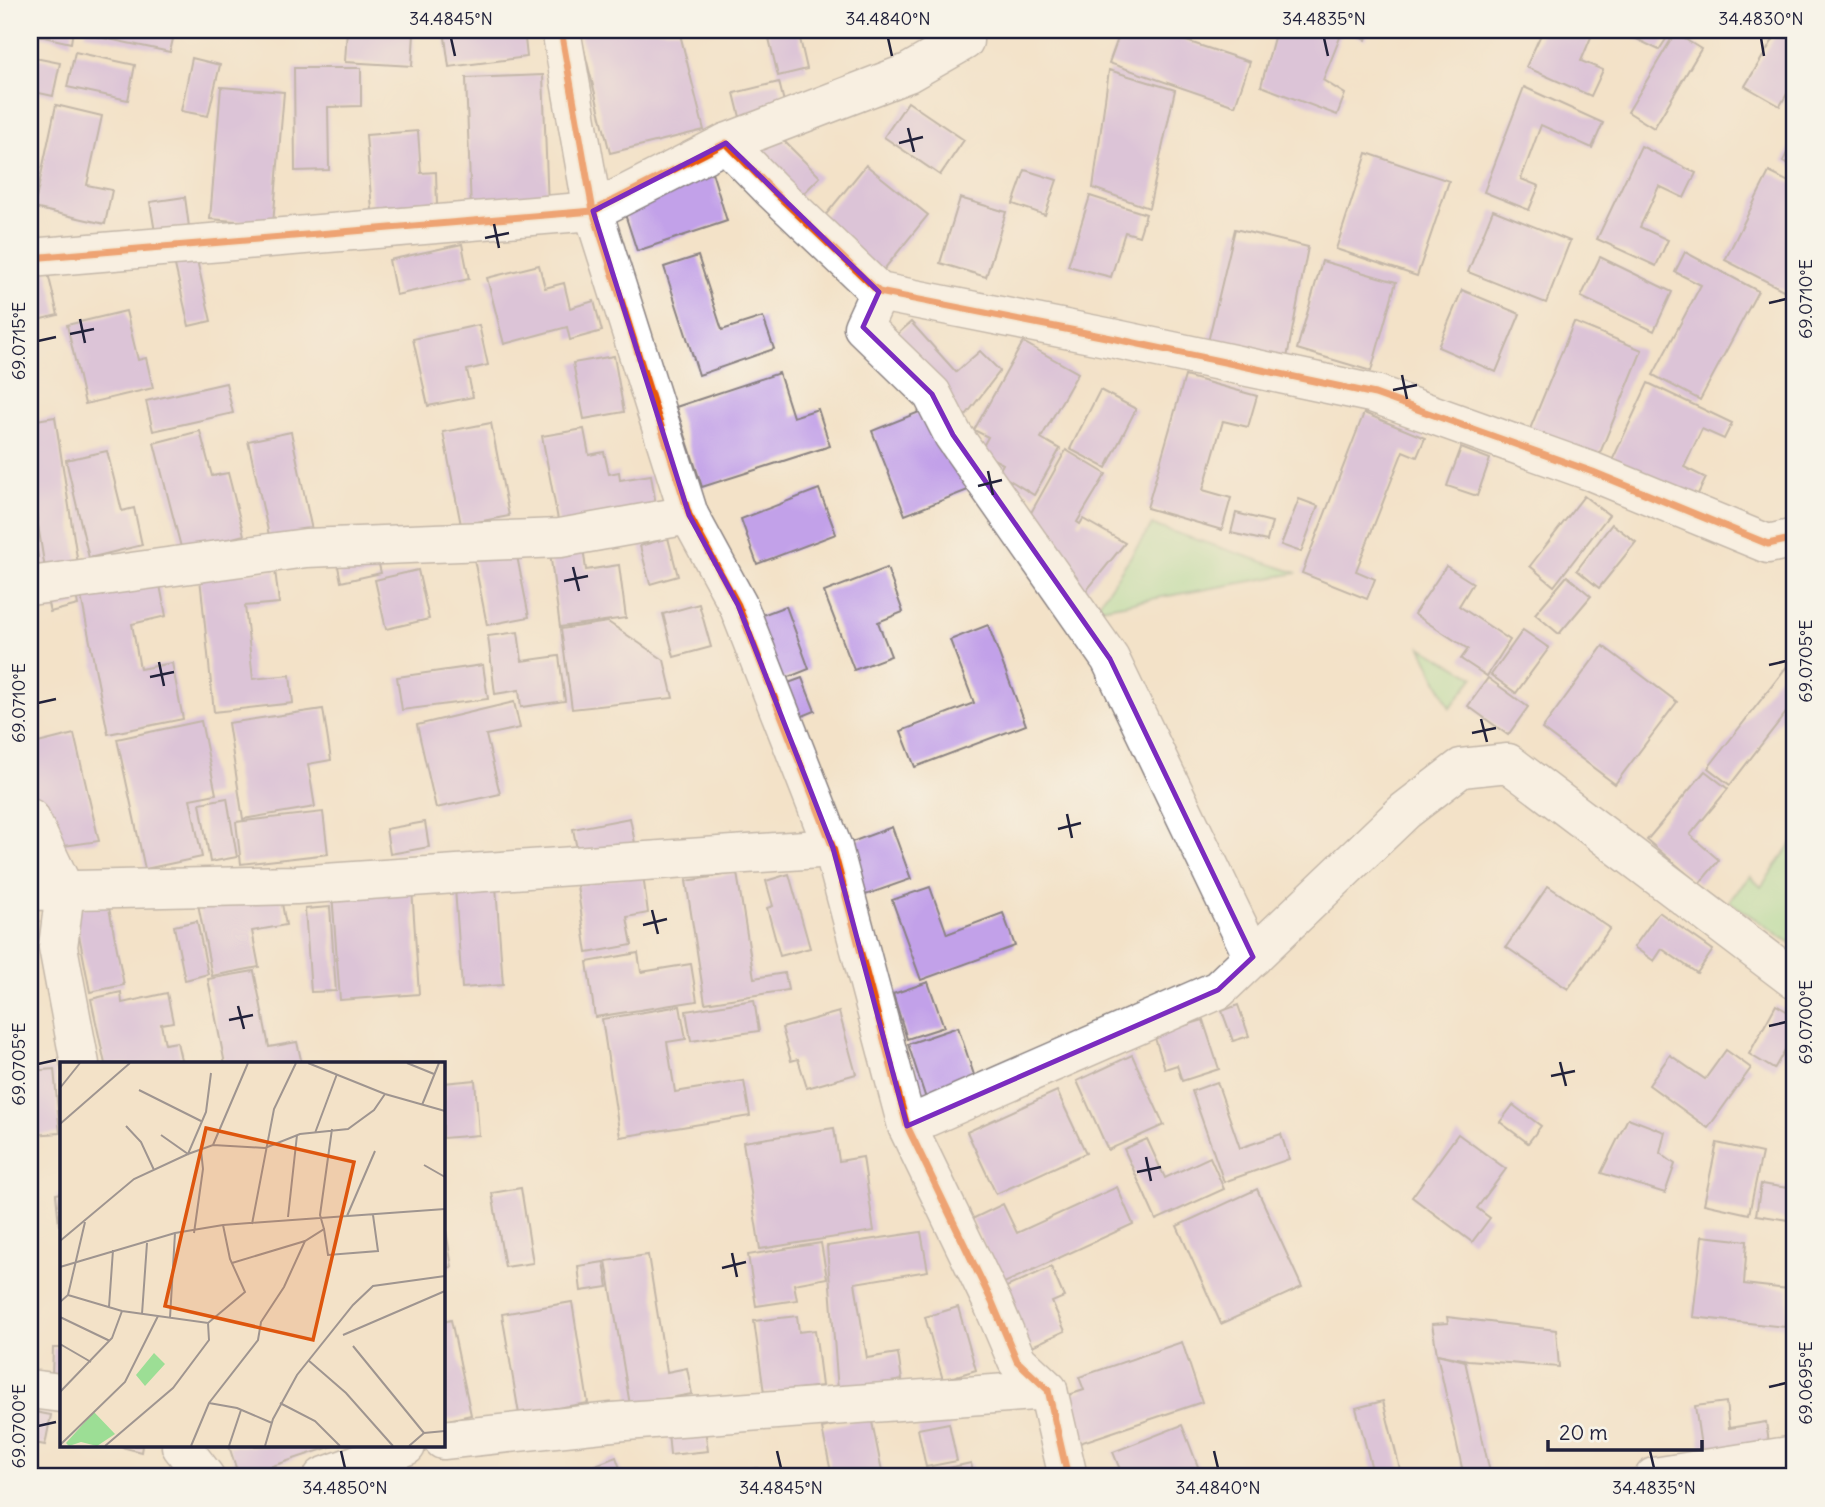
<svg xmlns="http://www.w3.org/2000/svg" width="1825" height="1507" font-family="Delius,sans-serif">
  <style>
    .green { fill: #9cde95; stroke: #5f8068; stroke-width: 2 }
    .building { fill: #c2a1e9 }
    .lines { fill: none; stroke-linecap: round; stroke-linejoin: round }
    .minor-casing { stroke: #8a8282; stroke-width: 41 }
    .minor { stroke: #fff; stroke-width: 38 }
    .cycleway-casing { stroke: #f7f3e8; stroke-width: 11 }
    .cycleway { stroke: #e8590c; stroke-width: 7 }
    .marked { fill: none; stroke: #7b2cbf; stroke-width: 5; stroke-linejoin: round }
    .ticks { fill: none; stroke: #22223b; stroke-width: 2.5 }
    .inset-road { fill: none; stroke: #9f9590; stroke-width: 2 }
    .view { fill: #de560e; fill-opacity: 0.15; stroke: #de560e; stroke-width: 3.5 }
    .inset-edge { fill: none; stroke: #22223b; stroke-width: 3.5 }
    .neatline { fill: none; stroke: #22223b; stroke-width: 2.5 }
    .ticks-label { font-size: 18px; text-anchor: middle; fill: #22223b }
  </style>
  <rect width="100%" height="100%" fill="#f7f3e8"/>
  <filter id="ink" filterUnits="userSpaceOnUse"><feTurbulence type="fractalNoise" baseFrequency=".0143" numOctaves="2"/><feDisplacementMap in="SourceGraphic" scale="14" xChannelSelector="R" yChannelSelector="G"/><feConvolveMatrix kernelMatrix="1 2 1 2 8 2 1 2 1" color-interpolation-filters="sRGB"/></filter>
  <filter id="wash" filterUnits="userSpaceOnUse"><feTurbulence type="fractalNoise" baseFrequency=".00686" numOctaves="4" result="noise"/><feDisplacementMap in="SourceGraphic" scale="28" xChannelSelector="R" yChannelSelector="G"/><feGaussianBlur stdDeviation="1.57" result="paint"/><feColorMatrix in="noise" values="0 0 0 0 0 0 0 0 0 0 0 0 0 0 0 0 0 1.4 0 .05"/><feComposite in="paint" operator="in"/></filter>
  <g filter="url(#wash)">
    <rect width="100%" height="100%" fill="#f3e2c8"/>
    <g class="green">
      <path d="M1152,525L1297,573L1095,609Z"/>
      <path d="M1421,647L1474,677L1450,708Z"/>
      <path d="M1795,839V946L1729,901L1750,876L1761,887Z"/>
    </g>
    <g id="blocks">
      <g class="building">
        <path d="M30,30H73L71,43L30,34Z"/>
        <path d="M86,30H175L170,52L85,34Z"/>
        <path d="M347,30H385V33L414,34L412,66L345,62Z"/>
        <path d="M444,30H524L527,57L449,67Z"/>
        <path d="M579,30H679L704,130L610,153Z"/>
        <path d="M767,30H798L807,69L778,76Z"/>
        <path d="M1121,30H1157L1156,31L1250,62L1235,106L1109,63Z"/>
        <path d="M1276,30H1369L1366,40L1343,30L1323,80L1345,94L1337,115L1261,86Z"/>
        <path d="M1543,30H1594L1581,61L1603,70L1591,96L1526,67Z"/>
        <path d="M1618,30H1672L1659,50Z"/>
        <path d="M1779,30H1795V80L1780,106L1745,86Z"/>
        <path d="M1675,33L1701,49L1654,128L1628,112Z"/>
        <path d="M75,52L135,65L128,100L67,87Z"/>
        <path d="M30,57L60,63L53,96L30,91Z"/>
        <path d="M192,58L220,65L208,116L181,111Z"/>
        <path d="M294,68H361V106L328,107L329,170L295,171Z"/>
        <path d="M1109,70L1175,90L1149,208L1093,188Z"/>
        <path d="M543,75L548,207L471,210L466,78Z"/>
        <path d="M779,82L786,110L741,121L734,93Z"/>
        <path d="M221,87L284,92L273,224L210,219Z"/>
        <path d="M1524,87L1603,123L1592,148L1541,125L1521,179L1539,186L1529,210L1484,192Z"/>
        <path d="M908,102L964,140L940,175L884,137Z"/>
        <path d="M56,105L102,116L87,185L112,190L105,224L34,208Z"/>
        <path d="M773,130L820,177L797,200L750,154Z"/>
        <path d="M418,131L421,173L436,172L437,205L372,210L366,135Z"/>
        <path d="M1795,137V167L1783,161Z"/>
        <path d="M1641,146L1696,173L1684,198L1659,186L1640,227L1668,240L1656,266L1597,239Z"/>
        <path d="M1367,153L1449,181L1417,276L1336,249Z"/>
        <path d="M866,165L928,215L881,273L819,223Z"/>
        <path d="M1025,170L1057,180L1045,215L1013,204Z"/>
        <path d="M712,172L727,221L637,251L621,202Z"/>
        <path d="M1769,172L1795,185V296L1725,260Z"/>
        <path d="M1090,196L1146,214L1139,236L1125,232L1111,277L1068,266Z"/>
        <path d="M185,197L189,227L155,232L150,202Z"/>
        <path d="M960,198L1006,212L986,277L940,263Z"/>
        <path d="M1493,210L1570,241L1546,303L1468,272Z"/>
        <path d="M1235,229L1308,247L1287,358L1206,350Z"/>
        <path d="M462,244L469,279L396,295L389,260Z"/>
        <path d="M1685,252L1758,291L1700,400L1653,375L1701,285L1675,272Z"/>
        <path d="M196,256L211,321L189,326L174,261Z"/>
        <path d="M698,256L722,330L763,317L774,349L699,375L664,267Z"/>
        <path d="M1600,257L1672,292L1654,331L1581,297Z"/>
        <path d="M1322,261L1396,282L1371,371L1297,349Z"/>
        <path d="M46,265L58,315L33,321L30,307V268Z"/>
        <path d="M539,265L545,288L564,283L570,308L594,301L602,331L570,340L567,327L504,344L487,278Z"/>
        <path d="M1462,290L1520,314L1496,372L1438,347Z"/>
        <path d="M126,311L138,360L146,358L153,388L85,404L67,325Z"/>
        <path d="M911,322L956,372L980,351L1000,371L963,419L892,339Z"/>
        <path d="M1574,322L1642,350L1598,458L1530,429Z"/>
        <path d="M479,325L488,365L467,370L473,397L428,406L413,339Z"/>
        <path d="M1023,342L1078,373L1041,438L1060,449L1034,495L998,473L1003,464L980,452L988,437L974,430Z"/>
        <path d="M614,356L624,412L584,419L573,363Z"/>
        <path d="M779,373L793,417L818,409L830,446L702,487L676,407Z"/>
        <path d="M1185,376L1257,396L1248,427L1223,421L1203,490L1231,498L1222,530L1147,508Z"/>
        <path d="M226,383L233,413L153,431L146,401Z"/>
        <path d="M1648,383L1732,423L1724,439L1702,429L1684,467L1706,478L1694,502L1611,463Z"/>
        <path d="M1100,390L1136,409L1106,468L1070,449Z"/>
        <path d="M934,406L968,490L905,515L872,431Z"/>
        <path d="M1364,413L1425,438L1417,457L1403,451L1356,571L1375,579L1367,599L1302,573Z"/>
        <path d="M55,417L78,564L45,569L30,475V421Z"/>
        <path d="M491,423L509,516L461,525L443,432Z"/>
        <path d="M584,429L589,455L604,452L609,474L619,472L620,480L651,475L657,511L560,530L542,436Z"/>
        <path d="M200,431L212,476L228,473L244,535L182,551L154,443Z"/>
        <path d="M291,432L313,535L271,544L248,441Z"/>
        <path d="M1461,448L1490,459L1477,496L1447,486Z"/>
        <path d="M1066,450L1106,474L1077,522L1080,524L1083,519L1125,543L1083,595L1023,527Z"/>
        <path d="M107,451L122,511L134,508L142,545L89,558L66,460Z"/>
        <path d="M819,489L836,534L757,564L741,519Z"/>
        <path d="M1584,496L1609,515L1554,586L1530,566Z"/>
        <path d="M1299,499L1318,506L1301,552L1281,545Z"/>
        <path d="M30,512H31L38,557L30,558Z"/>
        <path d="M1236,513L1272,522L1267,541L1231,533Z"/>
        <path d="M1612,524L1636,542L1599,588L1577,570Z"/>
        <path d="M668,538L678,576L650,584L640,546Z"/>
        <path d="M582,540L586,570L619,565L626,618L560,627L549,545Z"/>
        <path d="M516,551L529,617L487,625L474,559Z"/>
        <path d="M376,552L381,573L341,582L337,561Z"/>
        <path d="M1446,566L1473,583L1459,606L1510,640L1487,676L1461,659L1468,649L1414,614Z"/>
        <path d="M887,568L903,612L878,622L891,656L854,670L824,592Z"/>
        <path d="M275,570L279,603L245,606L253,679L290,675L293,703L214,712L200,578Z"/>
        <path d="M418,570L429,619L386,629L375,580Z"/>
        <path d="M1567,576L1591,596L1559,634L1535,614Z"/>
        <path d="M159,580L166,616L132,624L140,669L172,663L183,719L108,734L81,596Z"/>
        <path d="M75,589L78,605L50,612L46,595Z"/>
        <path d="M699,604L711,647L674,657L663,614Z"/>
        <path d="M786,606L809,669L774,683L749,620Z"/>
        <path d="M608,622L664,660L673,698L572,709L561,629Z"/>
        <path d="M988,625L1026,725L915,767L901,731L974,703L950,640Z"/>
        <path d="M1523,630L1549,648L1516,693L1491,675Z"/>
        <path d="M518,632L522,661L559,656L565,701L521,707L519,690L495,694L488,636Z"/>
        <path d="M1603,646L1677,702L1615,784L1542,729Z"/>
        <path d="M1795,656V701L1730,785L1708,768Z"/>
        <path d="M483,665L488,699L402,710L397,677Z"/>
        <path d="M802,678L815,711L793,720L780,686Z"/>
        <path d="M1488,678L1528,707L1508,735L1468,706Z"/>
        <path d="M514,702L520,728L486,735L500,794L436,808L417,725Z"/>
        <path d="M323,709L331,760L308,764L315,807L243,819L228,723Z"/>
        <path d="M30,716L35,735L30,737Z"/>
        <path d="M201,721L216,794L190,799L202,857L145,869L117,739Z"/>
        <path d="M74,734L99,841L50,848L30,807V745Z"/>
        <path d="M1705,771L1728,789L1690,835L1719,860L1699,884L1647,840Z"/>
        <path d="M227,798L237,857L210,862L200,803Z"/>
        <path d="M323,812L328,854L241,864L236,822Z"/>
        <path d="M630,818L635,843L578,854L573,829Z"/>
        <path d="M425,822L429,847L390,854L386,829Z"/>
        <path d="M892,827L911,879L857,898L838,847Z"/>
        <path d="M737,873L754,978L785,973L788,990L705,1003L686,881Z"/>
        <path d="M789,874L810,948L780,956L767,908L773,906L766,881Z"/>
        <path d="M643,875L648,913L627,917L632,945L587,953L577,885Z"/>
        <path d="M496,886L503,985L462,988L455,888Z"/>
        <path d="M1548,886L1610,928L1568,989L1506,947Z"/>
        <path d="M930,887L947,934L1003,913L1015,946L921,980L892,900Z"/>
        <path d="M279,888L286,925L252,931L259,967L212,976L198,904Z"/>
        <path d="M412,888L419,994L340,1000L332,893Z"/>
        <path d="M108,903L124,985L90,992L74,909Z"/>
        <path d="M330,907L336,991L311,992L305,909Z"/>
        <path d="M1659,912L1713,950L1697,973L1662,949L1654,961L1634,947Z"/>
        <path d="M197,921L208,974L185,980L174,926Z"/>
        <path d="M638,953L641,972L691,964L697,1001L595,1017L587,962Z"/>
        <path d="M254,971L269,1047L297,1042L302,1064H225L208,979Z"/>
        <path d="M928,982L944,1027L907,1039L893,994Z"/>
        <path d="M121,992L122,1003L167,993L173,1022L161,1024L165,1044L177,1042L182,1064H105L91,999Z"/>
        <path d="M754,1000L759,1031L691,1041L686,1011Z"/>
        <path d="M1238,1005L1249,1036L1233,1041L1222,1011Z"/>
        <path d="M1776,1005L1795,1016V1047L1789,1043L1774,1069L1749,1054Z"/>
        <path d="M680,1006L686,1039L667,1042L675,1092L744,1081L750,1116L620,1137L602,1019Z"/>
        <path d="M839,1012L856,1074L807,1088L798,1059L791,1061L782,1028Z"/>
        <path d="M1203,1020L1219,1069L1182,1081L1177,1065L1165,1069L1154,1035Z"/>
        <path d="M958,1027L980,1093L930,1111L908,1044Z"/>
        <path d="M1726,1050L1751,1068L1708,1128L1649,1085L1670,1055L1705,1079Z"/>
        <path d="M1132,1055L1164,1125L1108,1150L1077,1081Z"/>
        <path d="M54,1069L60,1133L32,1135L30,1071Z"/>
        <path d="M475,1080L479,1135L443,1138V1100H445L444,1083Z"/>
        <path d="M1217,1082L1240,1148L1281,1134L1289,1159L1224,1182L1192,1091Z"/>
        <path d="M1057,1091L1086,1153L996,1194L967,1132Z"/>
        <path d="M1513,1105L1541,1126L1528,1143L1500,1122Z"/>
        <path d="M1628,1118L1665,1132L1660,1153L1675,1164L1665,1193L1601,1173Z"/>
        <path d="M834,1128L839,1161L863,1157L874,1231L760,1249L743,1142Z"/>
        <path d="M1458,1134L1506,1169L1477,1208L1490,1218L1472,1242L1412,1197Z"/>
        <path d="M1147,1139L1165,1178L1210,1157L1224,1189L1156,1220L1124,1149Z"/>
        <path d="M1717,1143L1762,1153L1749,1214L1704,1204Z"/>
        <path d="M1761,1184L1795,1189V1221L1756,1215Z"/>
        <path d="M1117,1187L1133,1224L1002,1284L972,1219L1003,1204L1017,1233Z"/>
        <path d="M521,1188L533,1263L505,1267L492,1193Z"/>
        <path d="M1257,1189L1302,1287L1221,1324L1177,1226Z"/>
        <path d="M61,1193V1225H59L56,1194Z"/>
        <path d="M446,1231L452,1267L443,1268V1232Z"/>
        <path d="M921,1232L928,1271L855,1283L867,1358L898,1353L902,1380L838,1391L827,1246Z"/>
        <path d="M1702,1236L1747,1241L1744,1284L1789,1289L1785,1327L1693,1317Z"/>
        <path d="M821,1243L827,1278L794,1284L797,1300L756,1306L748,1255Z"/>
        <path d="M648,1255L667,1372L687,1368L692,1394L630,1405L606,1261Z"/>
        <path d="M604,1262L608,1287L581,1291L578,1266Z"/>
        <path d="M1051,1267L1064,1297L1052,1302L1065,1331L1028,1348L1002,1289Z"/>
        <path d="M572,1302L588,1403L519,1414L502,1314Z"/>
        <path d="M958,1307L976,1370L943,1380L925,1317Z"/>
        <path d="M797,1316L799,1332L815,1330L822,1386L764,1393L754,1321Z"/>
        <path d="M1447,1317L1556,1330L1559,1367L1468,1360L1437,1354L1432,1324L1448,1323Z"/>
        <path d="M451,1320L471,1415L443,1421V1322Z"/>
        <path d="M1182,1342L1202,1402L1068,1447L1053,1400L1084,1390L1079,1377Z"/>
        <path d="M53,1348H61V1376H52Z"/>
        <path d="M1437,1354L1465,1361L1491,1477H1464Z"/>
        <path d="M1383,1401L1402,1477H1374L1356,1408Z"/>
        <path d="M1726,1402L1729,1428L1766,1422L1770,1450L1703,1460L1695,1406Z"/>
        <path d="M30,1411L51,1415L45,1445L30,1442Z"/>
        <path d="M871,1417L883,1476L876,1477H832L822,1428Z"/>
        <path d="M949,1423L957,1461L926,1467L918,1429Z"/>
        <path d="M1182,1425L1202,1477H1123L1113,1452Z"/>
        <path d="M705,1428L708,1451L670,1455L668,1432Z"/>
        <path d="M118,1446H142L141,1452Z"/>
        <path d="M229,1446H333L239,1477Z"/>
        <path d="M616,1457L623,1477H565Z"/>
        <path d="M971,1463L974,1477H931L930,1472Z"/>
        <path d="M757,1468L759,1477H716V1476Z"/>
      </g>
    </g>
  </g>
  <g filter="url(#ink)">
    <use href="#blocks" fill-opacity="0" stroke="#8a8282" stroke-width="2"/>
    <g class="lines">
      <g class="minor-casing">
        <g id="minor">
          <path d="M561,30L593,211L689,515L738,605L833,848L907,1126L992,1302L1017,1361L1048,1390L1068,1477"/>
          <path d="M726,143L908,73L964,41L961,30"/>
          <path d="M30,258L593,211L726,143L773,191L879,292L1111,338L1375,394L1593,472L1768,544L1795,538"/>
          <path d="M879,292L863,327L932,394L953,435L1110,659L1253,957"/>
          <path d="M30,586L306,548L560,538L689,515"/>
          <path d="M30,818L65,891L58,947L80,1064"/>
          <path d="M30,891L296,885L833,848"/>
          <path d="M907,1126L1218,990L1405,811L1461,768L1508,763L1795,980"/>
          <path d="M30,1389L61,1393"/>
          <path d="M443,1440L612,1422L1048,1390"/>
          <path d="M181,1446L205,1477"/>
          <path d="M323,1477L406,1446"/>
          <path d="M1654,1477L1795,1455"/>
        </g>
      </g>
      <use href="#minor" class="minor"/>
      <g class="cycleway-casing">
        <g id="cycleway">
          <path d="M561,30L593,211L689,515L738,605L833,848L907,1126L992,1302L1017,1361L1048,1390L1068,1477"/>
          <path d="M30,258L593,211L726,143L773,191L879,292L1111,338L1375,394L1593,472L1768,544L1795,538"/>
        </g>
      </g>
      <use href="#cycleway" class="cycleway"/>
    </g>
  </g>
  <path d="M0 0H1825V1507H0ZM726,143L879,292L863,327L932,394L953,435L1110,659L1253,957L1218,990L907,1126L833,848L738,605L689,515L593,211Z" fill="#f3e2c8" fill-opacity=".55" fill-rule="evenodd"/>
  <path class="marked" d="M726,143L879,292L863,327L932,394L953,435L1110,659L1253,957L1218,990L907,1126L833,848L738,605L689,515L593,211Z"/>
  <path class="ticks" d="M451,38L455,56M888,38L892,56M1324,38L1328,56M1761,38L1764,56M908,128L914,152M899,143L923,137M494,224L499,248M485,238L509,233M1769,303L1786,299M80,319L85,343M70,334L94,329M38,341L56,337M1402,375L1407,399M1393,390L1417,385M988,471L993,495M978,486L1002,480M573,567L579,591M564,581L588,576M159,662L164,686M1769,665L1786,661M150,677L174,672M38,703L56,699M1481,719L1487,742M1472,733L1496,728M1067,814L1072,838M1058,829L1081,823M652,910L658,934M643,925L667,919M238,1006L244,1029M229,1020L253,1015M1769,1026L1786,1022M1560,1062L1566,1086M38,1064L56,1060M1551,1076L1575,1071M1146,1157L1151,1181M1137,1172L1161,1167M732,1253L737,1277M722,1268L746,1262M1769,1387L1786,1383M38,1426L56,1422M341,1451L345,1468M777,1451L781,1468M1214,1451L1218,1468M1650,1451L1654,1468"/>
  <g transform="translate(60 1062)">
    <rect width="385" height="385" fill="#f3e2c8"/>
    <path d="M94,291L105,302L85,324L76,313ZM34,350L55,372L37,384L21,380L9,384L6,381Z" fill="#9cde95"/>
    <path class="inset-road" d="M248,1L325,32L385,49M347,1L374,12M0,26L20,1M79,28L141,59M362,43L379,1M0,62L70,1M66,64L81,80L94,108M255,71L277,12M101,73L128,92L146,50L151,11M153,83L188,1M364,103L385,115M287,154L315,89M228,155L237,73M192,162L214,47L236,1M264,167L268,193L318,189L313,153M134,171L143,107L141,88M0,179L74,117L128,92L153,83L205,86L240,72L288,67L314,48L325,32M172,201L245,179L264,167L260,153L272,67M0,205L115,171L163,163L385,147M8,233L62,249L148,261L185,230L170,197L163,163M0,240L8,233L25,160M49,245L53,188M82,252L87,181M0,255L50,279M110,256L115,171M283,273L385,229M0,282L31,300M293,284L364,371M248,298L286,331L333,384M0,330L52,276L62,249M149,341L177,346L212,361M220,341L255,359L280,384M0,383L65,320L98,254M45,384L113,326L149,278L148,261M131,384L149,341L198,278L201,260L224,225L245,179M169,384L181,348M205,384L213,357L237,313L293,243L313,224L385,214M349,384L364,371L385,369"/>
    <path class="view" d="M146,66L294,100L253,278L105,244Z"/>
    <rect width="385" height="385" class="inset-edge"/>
  </g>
  <rect width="1825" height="1507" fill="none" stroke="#f7f3e8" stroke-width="77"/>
  <path d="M1548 1440v10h154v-10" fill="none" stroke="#22223b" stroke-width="3.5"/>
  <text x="1559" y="1440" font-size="21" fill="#22223b" stroke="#f7f3e8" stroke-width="5" paint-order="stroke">20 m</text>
  <rect x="38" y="38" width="1748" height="1430" class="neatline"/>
  <g class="ticks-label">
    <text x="451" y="25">34.4845°N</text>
    <text x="888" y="25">34.4840°N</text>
    <text x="1324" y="25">34.4835°N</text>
    <text x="1761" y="25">34.4830°N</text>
    <text transform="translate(1806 299) rotate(-90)" y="6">69.0710°E</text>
    <text transform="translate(19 341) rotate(-90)" y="6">69.0715°E</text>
    <text transform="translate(1806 661) rotate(-90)" y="6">69.0705°E</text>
    <text transform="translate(19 703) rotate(-90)" y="6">69.0710°E</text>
    <text transform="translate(1806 1022) rotate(-90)" y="6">69.0700°E</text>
    <text transform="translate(19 1064) rotate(-90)" y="6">69.0705°E</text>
    <text transform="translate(1806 1383) rotate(-90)" y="6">69.0695°E</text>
    <text transform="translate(19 1426) rotate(-90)" y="6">69.0700°E</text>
    <text x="345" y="1494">34.4850°N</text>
    <text x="781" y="1494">34.4845°N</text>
    <text x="1218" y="1494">34.4840°N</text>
    <text x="1654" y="1494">34.4835°N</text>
  </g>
</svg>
